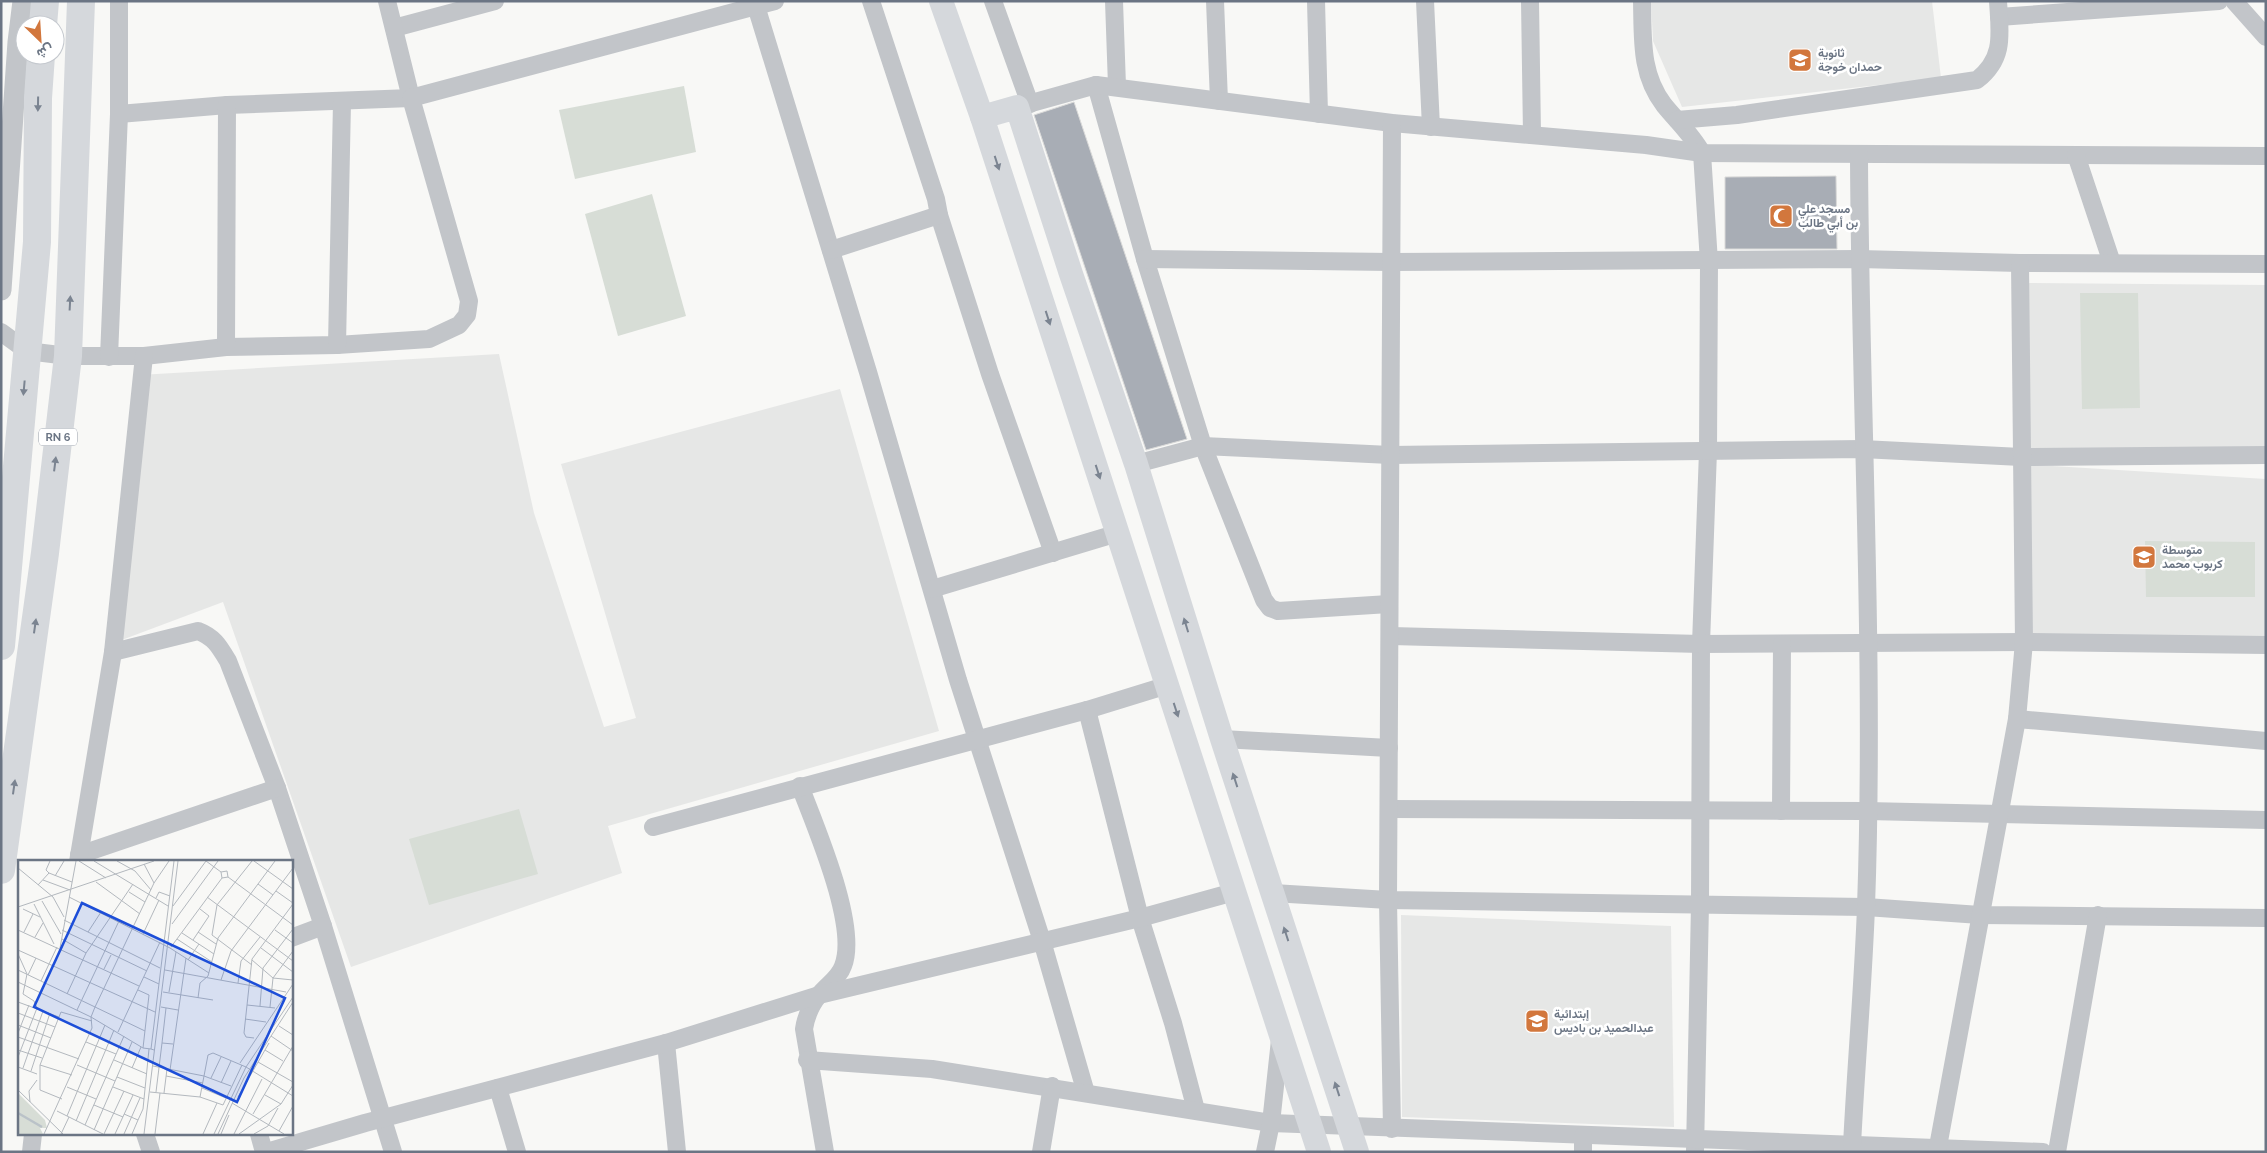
<svg xmlns="http://www.w3.org/2000/svg" width="2267" height="1153" font-family="Raleway,Vazirmatn,sans-serif">
  <style>
    .built { fill: #e6e7e6 }
    .green { fill: #d7ddd6 }
    .building { fill: #a8adb5; stroke: #dadad9 }
    .lines { fill: none; stroke-linecap: round; stroke-linejoin: round }
    .minor { stroke: #c2c5c9; stroke-width: 18 }
    .tertiary { stroke: #c2c5c9; stroke-width: 21 }
    .secondary { stroke: #d5d8dc; stroke-width: 24 }
    .primary { stroke: #d5d8dc; stroke-width: 28 }
    .oneway { fill: #7b8491 }
    .labels { text-anchor: middle; stroke-width: 5; stroke-linejoin: round; paint-order: stroke }
    .shield { fill: #fff; stroke: #979ea9; stroke-width: 1 }
    .shield-label { font-size: 11px; font-weight: bold; fill: #6b7584 }
    .poi-label { font-size: 12px; font-weight: bold; fill: #6b7584; stroke: #fff; text-anchor: start }
    .inset-river { fill: none; stroke: #bac2c8; stroke-width: 2.5 }
    .inset-road { fill: none; stroke: #b3b8be; stroke-width: 1 }
    .view { fill: #1d4ed8; fill-opacity: 0.15; stroke: #1d4ed8; stroke-width: 2.5 }
    .inset-edge { fill: none; stroke: #6b7584; stroke-width: 2.5 }
  </style>
  <rect width="100%" height="100%" fill="#f8f8f6"/>
  <g class="built">
    <path d="M1651,1H1932L1941,78L1682,107L1653,41Z"/>
    <path d="M2026,283L2266,285V451L2018,454Z"/>
    <path d="M499,354L534,513L604,727L636,718L561,464L840,389L939,731L608,826L622,873L351,967L223,602L119,641L139,375Z"/>
    <path d="M2019,464L2266,479V641L2023,635Z"/>
    <path d="M1401,915L1671,926L1674,1127L1402,1117Z"/>
  </g>
  <g class="green">
    <path d="M684,86L696,152L575,179L559,110Z"/>
    <path d="M652,194L686,316L618,336L585,214Z"/>
    <path d="M2080,293H2138L2140,408L2082,409Z"/>
    <path d="M2145,541L2255,542V597H2146Z"/>
    <path d="M519,809L538,874L429,905L409,839Z"/>
  </g>
  <g class="building">
    <path d="M1074,102L1187,439L1146,450L1034,115Z"/>
    <path d="M1836,176L1837,249H1725V177Z"/>
  </g>
  <g class="lines">
    <g class="minor">
      <path d="M993,1L1030,104"/>
      <path d="M1114,1L1117,86"/>
      <path d="M1215,1L1219,101"/>
      <path d="M1316,1L1319,114"/>
      <path d="M1425,1L1431,127"/>
      <path d="M1530,1L1532,135"/>
      <path d="M1642,1C1643,38 1640,74 1664,105C1677,121 1692,135 1702,153L1709,262L1708,451L1701,644L1700,904L1695,1151"/>
      <path d="M2234,1L2266,37"/>
      <path d="M756,6L868,372L958,680L1042,941L1086,1093"/>
      <path d="M1999,17L2219,1"/>
      <path d="M394,28L495,1"/>
      <path d="M1096,85L1145,259L1203,446L1264,600L1270,608L1278,611L1389,604"/>
      <path d="M1017,107L1096,85L1392,123L1646,145L1702,153L2266,156"/>
      <path d="M119,114L227,105L411,98L387,1"/>
      <path d="M1677,120L1737,115L1977,80C2005,58 2000,34 1998,1"/>
      <path d="M2076,155L2112,263"/>
      <path d="M939,215L990,374L1053,553"/>
      <path d="M831,250L939,215L936,199L871,1"/>
      <path d="M1145,259L1391,262L1859,259L2020,263L2266,264"/>
      <path d="M1,332L27,351L68,356H144L226,347L337,345L429,339L459,325L467,315L469,301L411,98L775,1"/>
      <path d="M337,345L342,102"/>
      <path d="M226,347L227,105"/>
      <path d="M109,357L119,114V1"/>
      <path d="M1136,464L1203,446L1390,455L1862,449L2021,457L2266,455"/>
      <path d="M932,589L1118,533"/>
      <path d="M1391,636L1701,644L2024,642L2266,645"/>
      <path d="M113,652L198,631C214,637 219,646 228,661L277,788L323,926L393,1152"/>
      <path d="M1087,710L1140,918L1173,1023L1196,1110"/>
      <path d="M2017,719L2266,741"/>
      <path d="M1222,739L1389,748"/>
      <path d="M800,786C815,826 859,926 843,966C839,978 827,985 819,995C810,1006 806,1016 804,1029L825,1152"/>
      <path d="M1389,809L1867,811L2266,820"/>
      <path d="M1781,811L1782,644"/>
      <path d="M653,827L1087,710L1168,685"/>
      <path d="M79,855L277,788"/>
      <path d="M78,862L113,652L144,356"/>
      <path d="M1273,893L1388,900L1866,907L1980,915L2266,918"/>
      <path d="M291,938L323,926"/>
      <path d="M666,1043L677,1152"/>
      <path d="M807,1060L932,1069L1271,1123L2043,1152"/>
      <path d="M498,1088L517,1152"/>
      <path d="M1392,1129L1388,900L1392,123"/>
      <path d="M145,1134L151,1152"/>
      <path d="M259,1134L264,1152"/>
      <path d="M1852,1145C1856,1066 1863,986 1866,907C1875,656 1860,406 1859,155"/>
      <path d="M31,1152L33,1134"/>
      <path d="M267,1152L365,1123L666,1043L819,995L1140,918L1234,892"/>
      <path d="M1041,1152L1052,1086"/>
      <path d="M1265,1152L1271,1123L1280,1040"/>
      <path d="M1583,1152V1136"/>
      <path d="M1937,1152L2017,719L2024,642L2020,263"/>
      <path d="M2057,1152L2098,915"/>
    </g>
    <path class="tertiary" d="M1,290L18,42L23,1"/>
    <g class="secondary">
      <path d="M941,1L982,117L1319,1152"/>
      <path d="M982,117L1017,107L1071,274L1136,464L1222,739L1357,1152"/>
    </g>
    <g class="primary">
      <path d="M43,25L45,1"/>
      <path d="M1,646L37,242L38,98L41,55"/>
      <path d="M1,870L45,553L68,356L81,1"/>
    </g>
  </g>
  <defs><path id="oneway-solid" d="M-6-.8H1V-3.2L6.5 0L1 3.2V.8H-6Z" transform="scale(1.25)"/></defs>
  <g class="oneway">
    <use href="#oneway-solid" transform="translate(38 104) rotate(91)"/>
    <use href="#oneway-solid" transform="translate(997 163) rotate(72)"/>
    <use href="#oneway-solid" transform="translate(70 303) rotate(-87)"/>
    <use href="#oneway-solid" transform="translate(1048 318) rotate(72)"/>
    <use href="#oneway-solid" transform="translate(24 388) rotate(95)"/>
    <use href="#oneway-solid" transform="translate(55 464) rotate(-83)"/>
    <use href="#oneway-solid" transform="translate(1098 472) rotate(72)"/>
    <use href="#oneway-solid" transform="translate(1186 625) rotate(-107)"/>
    <use href="#oneway-solid" transform="translate(35 626) rotate(-82)"/>
    <use href="#oneway-solid" transform="translate(1176 710) rotate(72)"/>
    <use href="#oneway-solid" transform="translate(1235 780) rotate(-108)"/>
    <use href="#oneway-solid" transform="translate(14 787) rotate(-82)"/>
    <use href="#oneway-solid" transform="translate(1286 934) rotate(-108)"/>
    <use href="#oneway-solid" transform="translate(1337 1089) rotate(-108)"/>
  </g>
  <defs>
    <g id="school-square" transform="scale(1.25)"><rect x="-9" y="-9" width="18" height="18" rx="4" fill="#d2773d" stroke="#fff"/><path d="M0-5L7-2L0 1L-7-2ZM-4 1L0 2.5L4 1V4Q0 6-4 4Z" fill="#fff"/></g>
    <g id="mosque-square" transform="scale(1.25)"><rect x="-9" y="-9" width="18" height="18" rx="4" fill="#d2773d" stroke="#fff"/><path d="M3.5-4.9A6 6 0 1 0 3.5 4.9A5 5 0 1 1 3.5-4.9Z" fill="#fff"/></g>
  </defs>
  <g fill-rule="evenodd">
    <use href="#school-square" x="1800" y="60"/>
    <use href="#mosque-square" x="1781" y="216"/>
    <use href="#school-square" x="2144" y="557"/>
    <use href="#school-square" x="1537" y="1021"/>
  </g>
  <g class="labels">
    <rect class="shield" x="39" y="428.5" width="38" height="17" rx="4"/>
    <g class="shield-label">
      <text x="58" y="441">RN 6</text>
    </g>
    <g class="poi-label">
      <text x="1818" y="57">ثانوية<tspan x="1818" dy="14">حمدان خوجة</tspan></text>
      <text x="1798" y="213">مسجد علي<tspan x="1798" dy="14">بن أبي طالب</tspan></text>
      <text x="2162" y="554">متوسطة<tspan x="2162" dy="14">كربوب محمد</tspan></text>
      <text x="1554" y="1018">إبتدائية<tspan x="1554" dy="14">عبدالحميد بن باديس</tspan></text>
    </g>
  </g>
  <g transform="translate(18 860)">
    <rect width="275" height="275" fill="#f8f8f6"/>
    <path d="M0,233L27,260L29,268H22L25,274H0Z" fill="#d7ddd6"/>
    <path class="inset-river" d="M0,253L24,267"/>
    <path class="inset-road" d="M61,1L88,18M76,1L150,46M99,1L117,11L133,30M188,1L203,12M234,1L199,45L194,75L234,105M236,1L275,29M126,4L136,23M0,8L35,37L46,57M31,13L54,22M37,16L46,1M210,17L204,18L203,12L209,11L210,17L275,65M25,20L52,30M78,22L122,54M240,24L255,35M20,25L31,13L28,10L32,1M258,31L275,43M111,32L127,42M51,37L152,88L191,113M189,37L275,101M138,38L141,32L152,36M24,41L43,74M16,44L36,84M155,46L188,1M0,47L136,1M5,49L22,57M46,60L142,108M154,64L200,1M0,70L121,126M44,70L129,111M257,70L275,83M6,72L15,54M70,72L83,52M180,72L198,84M164,73L196,94M125,74L141,40M17,77L25,63M44,79L68,93M159,79L194,102M175,80L191,56L182,49M153,87L204,18M42,88L58,1M243,88L275,112M0,90L137,152M0,94L9,114L5,134L16,141L19,148L0,197M170,100L181,84M234,100L255,118L275,120M86,109L93,95M0,110L127,171M147,110L268,132M10,115L18,98M126,117L141,124M203,120L213,91L275,8M23,121L39,87M0,122L73,157L125,188L133,189M220,123L223,101L242,77M120,130L131,135L125,188M145,132L195,140M151,132L158,92M49,134L68,93L115,24M180,138L182,123L190,116L200,78L257,1M0,142L41,157M229,145L257,148M242,146L245,108L275,69M143,147L160,150M252,147L255,118L275,91M59,150L101,61M0,153L37,167M227,159L248,162M0,165L33,178M261,166L275,175M100,172L142,82M0,173L11,145M253,176L275,191M0,177L61,199M236,178L228,177L226,173L234,99L275,44M68,182L98,194M144,183L148,148M0,190L24,198M136,190L133,189L156,1M247,190L265,201M96,200L129,214M240,202L275,222M222,203L275,124M22,205V230L44,239M59,205L97,221M135,206L186,216L190,195L195,193L228,207L275,236M0,207L19,214M5,208L25,151M114,208L123,187M152,210L168,98M13,211L32,153M54,215L22,205L43,152L74,161M148,216L185,223M99,217L127,228M193,218L203,197M203,223L213,201M49,227L78,239M95,227L126,239M184,228L208,238M0,230L45,274M132,232L182,237L205,245L224,205M138,232L144,183L155,184M146,233L149,209M247,235L263,244M182,237L186,216L213,226M220,237L251,183M12,242L11,231L19,220M214,243L266,274M76,245L105,257M39,251L85,274M106,254L120,260L114,274M235,254L275,186M49,256L87,165M120,260L125,249L131,189M58,261L96,170M67,265L106,176M76,270L114,182M261,271L275,246M26,274L74,168L73,157L77,147L136,23L151,1M43,274L51,257M86,274L106,231M97,274L115,235M106,274L122,238M126,274L160,1M137,274L142,233M185,274L199,243M196,274L228,207L275,137M200,274L226,218L275,142M203,274L211,255M216,274L244,219M221,274L263,244L275,225M236,274L250,266L260,248"/>
    <path class="view" d="M64,43L267,138L219,242L16,147Z"/>
    <rect width="275" height="275" class="inset-edge"/>
  </g>
  <rect width="2267" height="1153" fill="none" stroke="#6b7584" stroke-width="5"/>
  <g transform="translate(40 40) rotate(155)"><circle r="24" fill="#ffffff" stroke="#c4c8ce"/>
  <path d="M0-4L9 19L0 12L-9 19Z" fill="#d2773d"/>
  <text y="-8" font-size="14" font-weight="bold" text-anchor="middle" fill="#6b7584">ش</text>
  </g>
</svg>
